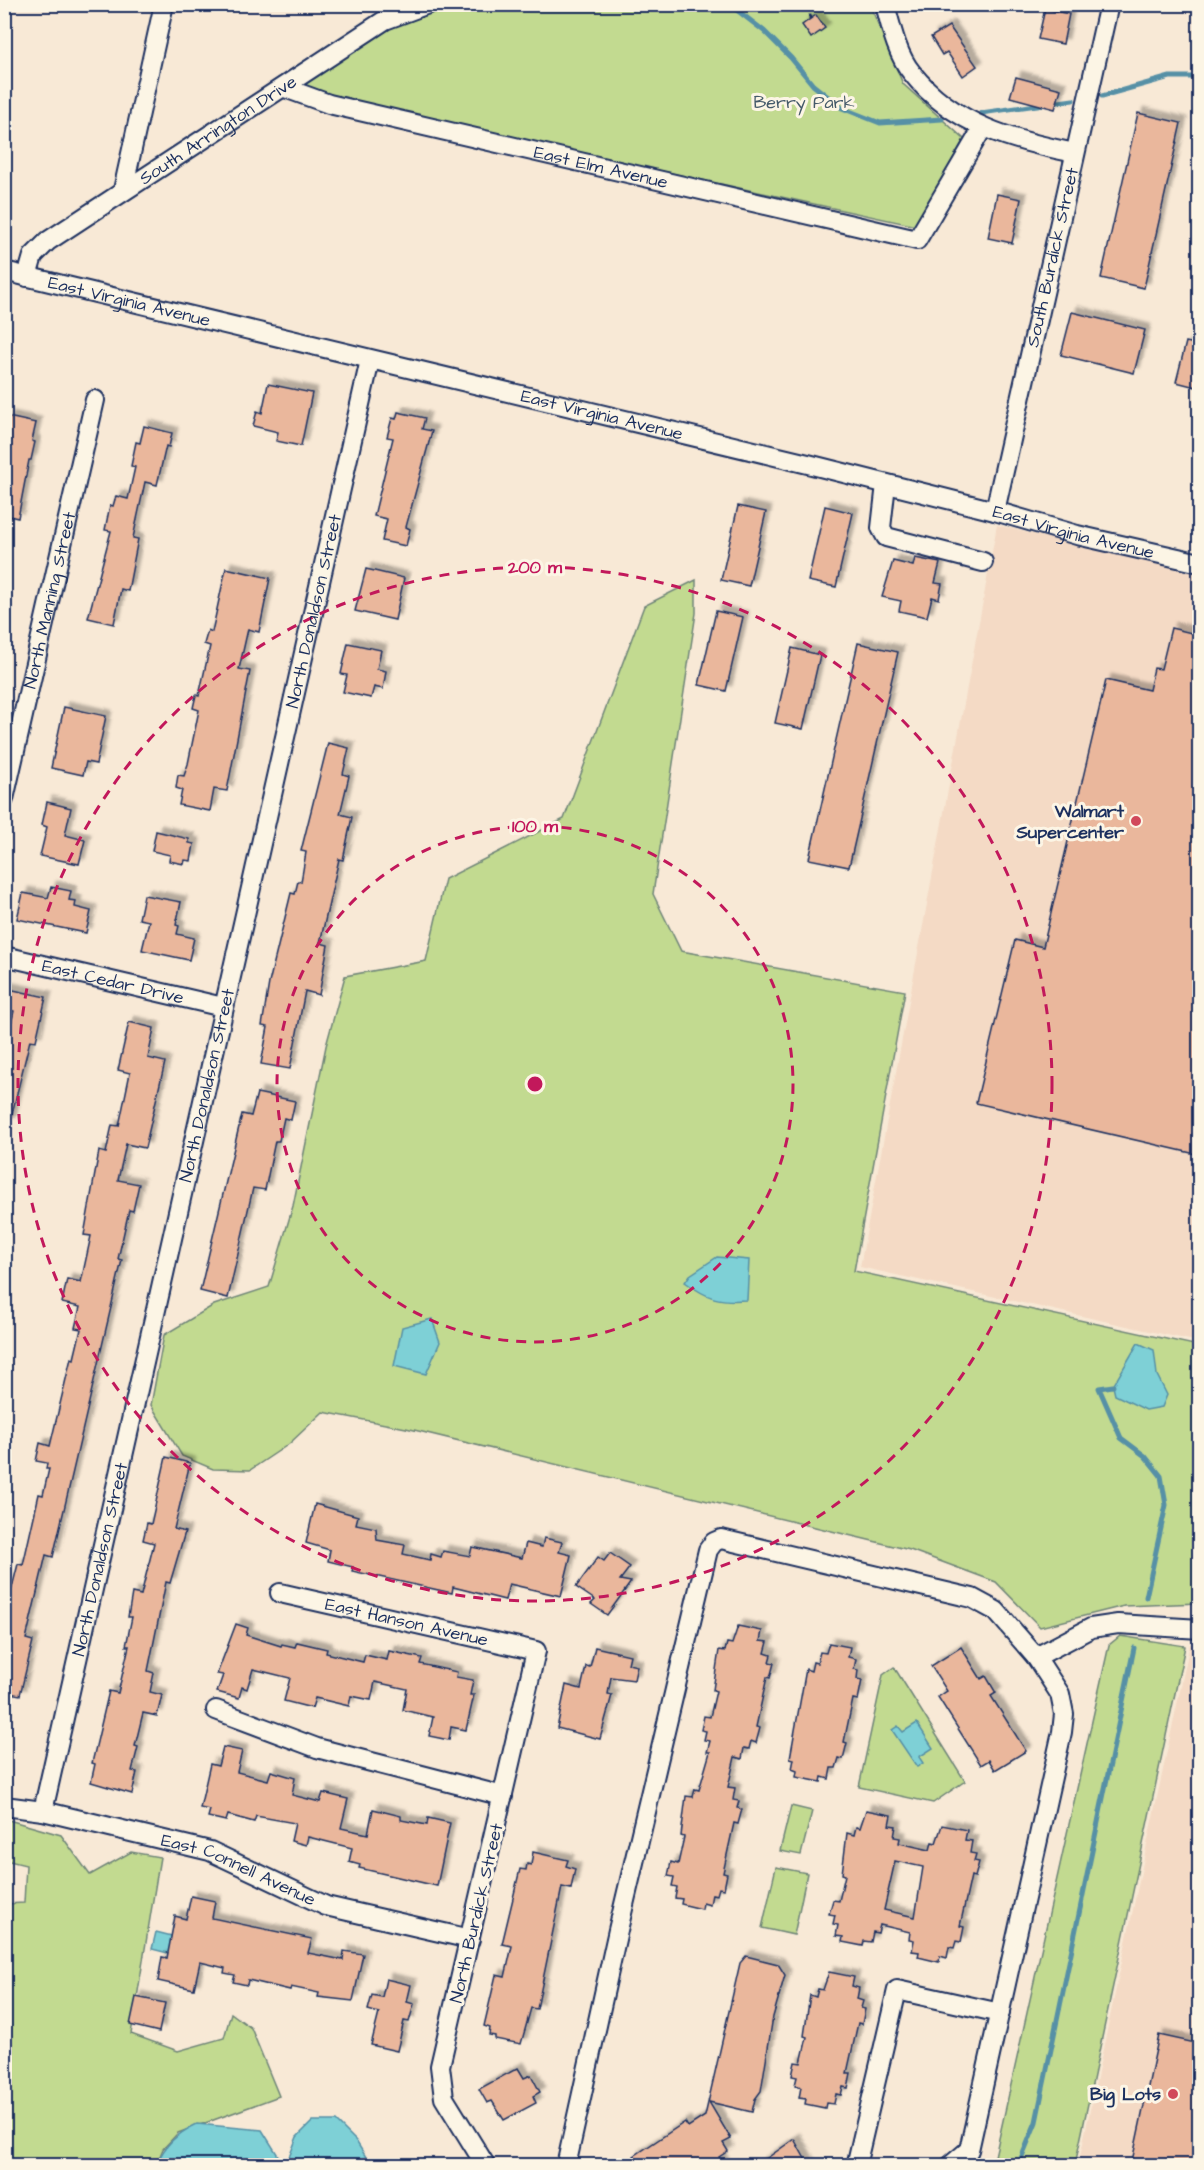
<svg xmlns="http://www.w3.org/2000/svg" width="1204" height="2170" font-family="'Architects Daughter',sans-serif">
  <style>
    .built { fill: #f4dac5 }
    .green { fill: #c2da90; stroke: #6e8477; stroke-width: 1.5 }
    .water { fill: #7ed0d6; stroke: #5690a6; stroke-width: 1.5 }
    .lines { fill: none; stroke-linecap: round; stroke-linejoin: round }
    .stream { stroke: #5690a6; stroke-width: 5 }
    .building { fill: #eab79c; stroke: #1b2f5e; stroke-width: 1.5; fill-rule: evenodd; filter: url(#shadow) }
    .minor-casing { stroke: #1b2f5e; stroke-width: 22 }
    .path { stroke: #1b2f5e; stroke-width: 3; stroke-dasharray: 4.5 4.5; stroke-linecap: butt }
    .minor { stroke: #fcf5e5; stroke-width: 18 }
    .ring { fill: none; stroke: #c2185b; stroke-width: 3; stroke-dasharray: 10 8 }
    .poi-dot { fill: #d1495b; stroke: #fcf5e5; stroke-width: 2 }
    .labels { text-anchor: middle; stroke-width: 6; stroke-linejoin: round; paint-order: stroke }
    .park-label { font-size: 18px; fill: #455a6a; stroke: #fcf5e5 }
    .street-label { font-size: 18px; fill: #1b2f5e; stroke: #fcf5e5 }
    .poi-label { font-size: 18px; font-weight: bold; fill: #1b2f5e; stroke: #fcf5e5; text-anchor: end }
    .centre { fill: #c2185b; stroke: #fcf5e5; stroke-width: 3 }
    .ring-label { font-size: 18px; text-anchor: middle; font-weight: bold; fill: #c2185b; stroke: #fcf5e5; stroke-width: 6; stroke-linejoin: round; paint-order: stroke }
  </style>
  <defs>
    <filter id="shadow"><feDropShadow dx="5.5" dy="-5.5" stdDeviation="1.5" flood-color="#0004"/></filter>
  </defs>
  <rect width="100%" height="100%" fill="#f8e9d6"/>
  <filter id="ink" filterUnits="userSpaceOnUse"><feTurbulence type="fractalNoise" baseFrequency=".0167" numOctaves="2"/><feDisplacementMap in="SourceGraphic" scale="12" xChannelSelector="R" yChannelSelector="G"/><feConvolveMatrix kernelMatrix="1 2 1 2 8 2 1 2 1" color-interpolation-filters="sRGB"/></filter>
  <g filter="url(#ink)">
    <g class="built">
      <path d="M997,525L1199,574V1342L860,1267Z"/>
      <path d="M1190,1644L1200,1647L1199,2165L1078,2166Z"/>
    </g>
    <g class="green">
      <path d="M447,5H870L903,84L964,139L916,226L328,99L294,82L386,27Z"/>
      <path d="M696,580V613L653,894L681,951L905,991L854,1271L1199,1346V1603L1124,1606L1040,1627L996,1582L910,1550L406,1428L323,1412L289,1444L250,1470L213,1469L182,1456L151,1405L164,1335L214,1305L269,1287L293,1206L326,1046L345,976L426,961L445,879L564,819L644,606Z"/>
      <path d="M1120,1636L1185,1646L1075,2165H987L994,2161L1109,1645Z"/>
      <path d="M894,1667L965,1781L933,1803L859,1787L883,1675Z"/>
      <path d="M791,1806L812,1811L801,1855L780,1851Z"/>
      <path d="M5,1819L61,1835L90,1875L131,1852L160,1857L131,2034L178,2051L224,2038L231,2013L251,2028L279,2096L178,2133L163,2149L156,2165H5V1904L24,1903L26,1865L5,1860Z"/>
      <path d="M776,1867L807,1873L794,1935L762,1928Z"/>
    </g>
    <g class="water">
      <path d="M717,1257L749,1260L747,1300C719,1302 708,1299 685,1282L690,1275Z"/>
      <path d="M432,1319L440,1342L426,1374L394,1366L402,1327Z"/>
      <path d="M1138,1343L1154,1350L1157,1375L1167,1395L1162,1407L1146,1410L1115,1395L1113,1386Z"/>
      <path d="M917,1723L933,1748L919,1757L923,1763L917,1767L892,1730L898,1726L903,1732Z"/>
      <path d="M156,1932L180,1938L176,1955L152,1949Z"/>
      <path d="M313,2121H336L356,2141L371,2165H286L297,2137Z"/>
      <path d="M197,2124L262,2130L284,2165H156C165,2145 176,2134 197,2124Z"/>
    </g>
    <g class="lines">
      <g class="stream">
        <path d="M729,4L764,31L791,58L813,85L842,108L880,123L942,119"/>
        <path d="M1102,96L1170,77H1200"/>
        <path d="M981,113L1073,100"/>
        <path d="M1113,1386L1099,1388L1121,1438L1145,1456L1161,1476L1166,1505L1146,1597"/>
        <path d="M1018,2166L1036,2122L1134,1648"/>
      </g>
    </g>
    <g class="building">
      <path d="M1045,9L1069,14L1063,44L1038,39Z"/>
      <path d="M816,15L825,28L811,38L802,25Z"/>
      <path d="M949,26L977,66L963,76L947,52L942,55L931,37Z"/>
      <path d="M1016,77L1061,89L1055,109L1010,97Z"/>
      <path d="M1138,113L1181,123L1144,288L1101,278Z"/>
      <path d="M997,194L1021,199L1012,243L988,238Z"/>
      <path d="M1072,312L1145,330L1134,373L1061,355Z"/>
      <path d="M1186,342L1200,345V388L1176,382Z"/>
      <path d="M268,384L312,393L301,446L276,441L278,432L253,426L257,411L262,413Z"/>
      <path d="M398,412L425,418L422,429L432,431L406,527L410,529L406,546L382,541L387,519L374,516L393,438L387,437L392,418L396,419Z"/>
      <path d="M8,417L36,423L32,441L35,442L31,460H29L18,518L4,515V431Z"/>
      <path d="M144,426L172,433L169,447L166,446L157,485L145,482L133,538L138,539L128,591L121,589L114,624L88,618L111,531L105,530L110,505L113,506L116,496L128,499L135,467L131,466L136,442L140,443Z"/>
      <path d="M738,506L766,512L749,586L721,580Z"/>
      <path d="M825,506L853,513L836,587L808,581Z"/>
      <path d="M915,558L940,563L935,583L942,584L939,599L932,597L927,617L899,611L901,601L882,597L893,561L913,566Z"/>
      <path d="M226,568L270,578L259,632L248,629L239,669L250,671L227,791L214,789L210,811L179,805L182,790L176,788L178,775L184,776L188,764L199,710L193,708L196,695L199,696L210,646L204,644L208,630L212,632Z"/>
      <path d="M366,569L404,578L395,620L355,611Z"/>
      <path d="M716,611L743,617L726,691L699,685Z"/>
      <path d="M1171,628L1200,635V1155L976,1103L1015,940L1043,947L1106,680L1149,690L1154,668L1161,669Z"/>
      <path d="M348,643L381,650L377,669L386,671L383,689L374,687L371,698L343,692L347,675L341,674Z"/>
      <path d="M858,643L898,652L849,867L809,859Z"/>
      <path d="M792,648L820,655L803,729L775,723Z"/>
      <path d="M64,707L106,716L96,764L86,762L83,775L51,768Z"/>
      <path d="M328,743L349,748L343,774L349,776L340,814L352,817L343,860L339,859L320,943L328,945L319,995L305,991L290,1069L261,1064L268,1027L262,1026L269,983L291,893L295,894L298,881L301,882L306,852L301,851Z"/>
      <path d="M47,802L71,808L65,835L85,840L79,864L40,856L47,827L42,825Z"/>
      <path d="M156,831L189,839V843L194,844L191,861L185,860L184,864L169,861L170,855L152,851Z"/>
      <path d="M51,887L71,891L69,900L76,901L75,907L91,911L86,933L17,919L23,893L48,898Z"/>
      <path d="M144,895L181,902L176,925L179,926L177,934L194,938L189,960L142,950L149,921L139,919Z"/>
      <path d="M4,988L46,997L36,1041L30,1040L10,1122H4V1053L14,1011L4,1009Z"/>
      <path d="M129,1022L154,1028L148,1058L165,1062L145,1148L126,1144L118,1180L139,1184L133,1211L129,1210L118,1259L122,1260L53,1557L46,1555L26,1639L33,1641L20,1695L4,1692V1647L11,1621L4,1619L18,1564L23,1565L39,1494L43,1495L49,1469H46L47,1463L36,1461L40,1443L50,1446L71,1358L74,1359L81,1329L75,1328L80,1307L62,1303L67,1279L81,1282L91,1236L84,1235L99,1151L106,1153L112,1125L119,1126L130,1073L118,1070Z"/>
      <path d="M257,1093L295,1101L291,1120L284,1118L279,1141H275L265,1190L253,1188L228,1298L200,1291L242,1114L251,1116Z"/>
      <path d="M166,1457L190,1463L174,1529L185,1532L170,1583L166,1582L148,1671L154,1673L150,1692L162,1695L157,1716L143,1713L135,1746L138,1747L132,1771L137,1772L132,1794L91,1782L95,1764L92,1763L109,1691L118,1693L129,1646H126L132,1617H128L132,1593L141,1595L154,1543L143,1540L147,1523L151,1524Z"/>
      <path d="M315,1504L358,1516L356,1524L376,1528L377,1540L405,1545L403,1554L430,1560L431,1554L441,1557L443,1551L470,1556L472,1547L522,1558L526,1543L542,1547L544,1538L562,1542L559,1552L571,1555L561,1596L509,1584L505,1600L453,1587L452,1593L352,1571L353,1567L328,1561L330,1550L306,1543Z"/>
      <path d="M610,1553L630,1567L620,1580L631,1582L607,1615L591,1604L595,1600L576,1587L598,1557L604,1561Z"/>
      <path d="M236,1624L248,1628L246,1635L281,1646L282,1644L295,1647L297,1642L327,1649L326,1653L363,1662L365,1655L387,1660L389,1651L422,1658L420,1664L457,1672L456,1677L473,1680L470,1695H474L466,1730L451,1727L449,1740L429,1736L433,1717L403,1710L407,1689L375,1682L371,1700L351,1696L349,1706L315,1698L312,1708L284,1701L290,1678L253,1669L247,1689L242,1687L239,1698L217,1692L223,1675L217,1674Z"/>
      <path d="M738,1626L762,1631L760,1641L768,1642L765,1653L771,1655L769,1662L774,1663L770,1678L767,1677L756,1727L760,1728L756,1743L751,1741L749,1749L744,1748L742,1759L735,1757L728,1787L735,1788L733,1800L739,1801L737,1808L742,1809L738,1824L734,1823L723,1873L727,1874L724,1889L719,1888L717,1895L712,1894L710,1905L703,1903L702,1909L681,1904L682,1899L675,1898L677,1887L672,1886L674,1877L668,1876L671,1862L678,1864L684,1837L681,1836L686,1796L693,1797L695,1789L699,1790L710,1752H707L710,1741L704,1740L706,1731L701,1730L704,1716L710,1717L716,1691L713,1690L719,1650L725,1651L727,1643L732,1644Z"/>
      <path d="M829,1643L850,1647L848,1657L856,1659L854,1669L858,1670L857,1679L862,1680L858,1700L853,1699L844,1742L847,1743L843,1759L839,1758L836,1768H831L829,1779L822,1777L821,1782L796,1777L797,1771L792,1769L794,1759L790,1758L806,1669L811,1671L813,1662L817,1663L820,1652L826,1653Z"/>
      <path d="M595,1647L630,1655L628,1664L637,1666L634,1680L611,1677L608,1694L612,1695L600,1739L557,1728L566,1685L581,1689L586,1666L590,1667Z"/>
      <path d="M961,1647L981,1679L986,1676L996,1693L991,1696L1026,1751L995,1770L989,1760L981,1765L938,1697L947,1691L931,1666Z"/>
      <path d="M223,1747L242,1751L237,1772L268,1780L271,1771L295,1778L292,1795L320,1802L323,1793L348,1799L341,1828L368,1834L373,1809L401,1816V1820L427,1825L428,1818L450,1823L437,1886L359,1868L360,1865L349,1862L352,1848L308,1837L306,1845L291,1841L295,1823L256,1816L254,1822L228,1815L226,1821L208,1817L210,1810L200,1808L210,1764L218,1766Z"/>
      <path d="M866,1810L891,1815L889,1825L896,1826L894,1837L900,1838L899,1843L930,1850L932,1842L936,1843L942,1825L967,1830L965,1840L972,1841L970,1853L976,1854L974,1861L979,1862L975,1877L971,1876L960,1926L964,1927L961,1942L956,1941L954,1948L949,1947L947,1958L940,1956L939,1962L918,1957L919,1952L912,1951L914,1940L909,1939L910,1932L880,1925L878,1933L873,1932L871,1942L864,1941L863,1946L842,1942L843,1937L836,1936L838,1925L833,1924L835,1915L829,1914L833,1900L839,1901L845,1875L842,1874L847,1833L854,1835L856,1827L860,1828ZM895,1861L923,1867L915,1917L884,1910Z"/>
      <path d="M533,1852L568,1860L566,1866L575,1869L571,1889L562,1887L537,2009L531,2008L521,2044L495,2039V2036L489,2035L490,2028L484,2026L496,1975L505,1977L512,1946L502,1944L520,1869L526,1870L527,1864L531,1865Z"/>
      <path d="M191,1896L215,1901L212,1918L312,1939L308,1953L343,1960L344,1951L363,1954L353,2001L318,1997L319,1993L291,1987L290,1990L248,1980L247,1985L233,1982L235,1975L224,1973L225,1968L200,1962L194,1989L158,1981L162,1957L167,1958L175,1916L186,1919Z"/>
      <path d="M746,1956L778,1964L785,1975L773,2017L761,2091L755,2099L752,2112L709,2102L731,2139L723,2143L728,2151L719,2157L724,2166H640L634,2156L685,2122L688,2127L705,2116L740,1963Z"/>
      <path d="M829,1972L854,1977L852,1986L859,1988L857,1999L863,2001L861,2008L865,2009L862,2024L858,2023L847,2073H851L848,2088L843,2087L841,2095L836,2094L834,2104L826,2103L825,2108L805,2104L806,2099L799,2098L801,2087L795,2085L797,2077L792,2076L795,2062L801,2063L807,2037L804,2036L810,1995L816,1997L818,1989L823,1990Z"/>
      <path d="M386,1979L411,1985L407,2002L414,2004L409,2022L404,2021L397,2051L371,2045L379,2013L368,2010L372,1995L382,1997Z"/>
      <path d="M136,1997L165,2003L159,2032L130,2025Z"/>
      <path d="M1159,2035L1200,2044V2166H1131Z"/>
      <path d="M518,2068L524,2078L531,2075L540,2092L533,2096L536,2103L504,2120L492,2101L487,2103L479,2089Z"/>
      <path d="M794,2139L809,2166H756Z"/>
    </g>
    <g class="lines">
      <g class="minor-casing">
        <g id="minor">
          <path d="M885,4C891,27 897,55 912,73C953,125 1014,141 1075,153"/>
          <path id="s1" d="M285,88L329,104L917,240L982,129"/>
          <path d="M123,190L164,4"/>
          <path id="s2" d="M4,271L808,464L995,511L1077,535L1200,563"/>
          <path id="s3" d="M27,277L33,256L48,241L385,20L428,4"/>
          <path d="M886,484L881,528L886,537L983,562"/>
          <path id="s4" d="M995,511L1109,4"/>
          <path id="s5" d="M4,799L95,400"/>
          <path id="s6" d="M4,956L223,1007"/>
          <path id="s7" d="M280,1593L536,1651L440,2066L444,2098L486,2166"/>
          <path d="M1036,1657L1091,1628L1118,1624L1200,1629"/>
          <path d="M216,1710L317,1748L503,1796"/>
          <path id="s8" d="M4,1806L43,1811L210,1851L326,1906L470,1939"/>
          <path id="s9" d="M43,1811L370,360"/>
          <path d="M566,2166L618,1930L708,1550L714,1542L721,1539L972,1598L996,1611L1036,1657L1060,1694L1064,1714L1062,1732L969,2150L950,2166"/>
          <path d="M856,2166L897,1990L1000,2013"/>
        </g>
      </g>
      <path class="path" d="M810,19V4"/>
      <use href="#minor" class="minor"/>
    </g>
  </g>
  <g class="ring">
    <circle cx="535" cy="1084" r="258"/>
    <circle cx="535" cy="1084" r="517"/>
  </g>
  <g class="poi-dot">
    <circle cx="1136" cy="821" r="6"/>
    <circle cx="1173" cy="2094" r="6"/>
  </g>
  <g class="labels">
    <g class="park-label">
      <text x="804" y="108">Berry Park</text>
    </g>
    <g class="street-label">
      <text dy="6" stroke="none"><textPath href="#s3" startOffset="246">South Arrington Drive</textPath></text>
      <text dy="6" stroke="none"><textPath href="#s1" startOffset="326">East Elm Avenue</textPath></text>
      <text dy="6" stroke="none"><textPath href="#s4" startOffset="260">South Burdick Street</textPath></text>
      <text dy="6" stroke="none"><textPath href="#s2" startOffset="129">East Virginia Avenue</textPath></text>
      <text dy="6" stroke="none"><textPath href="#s2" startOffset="615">East Virginia Avenue</textPath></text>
      <text dy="6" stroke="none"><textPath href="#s2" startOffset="1101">East Virginia Avenue</textPath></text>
      <text dy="6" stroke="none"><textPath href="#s5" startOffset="204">North Manning Street</textPath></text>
      <text dy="6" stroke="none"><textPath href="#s9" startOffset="1230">North Donaldson Street</textPath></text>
      <text dy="6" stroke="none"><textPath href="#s6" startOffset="112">East Cedar Drive</textPath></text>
      <text dy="6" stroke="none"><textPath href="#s9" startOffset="744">North Donaldson Street</textPath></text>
      <text dy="6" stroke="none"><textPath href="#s9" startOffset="258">North Donaldson Street</textPath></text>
      <text dy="6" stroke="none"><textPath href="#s7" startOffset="130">East Hanson Avenue</textPath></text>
      <text dy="6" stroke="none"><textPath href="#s8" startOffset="244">East Connell Avenue</textPath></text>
      <text transform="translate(476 1913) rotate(-77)" y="6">North Burdick Street</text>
    </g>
    <g class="poi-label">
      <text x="1124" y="817">Walmart<tspan x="1124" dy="21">Supercenter</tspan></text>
      <text x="1161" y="2100">Big Lots</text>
    </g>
  </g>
  <circle cx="535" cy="1084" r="9" class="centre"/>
  <g class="ring-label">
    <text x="535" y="573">200 m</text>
    <text x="535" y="832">100 m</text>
  </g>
  <rect width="1204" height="2170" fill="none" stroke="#fcf5e5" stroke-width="24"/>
  <rect x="12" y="12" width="1180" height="2146" fill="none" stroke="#1b2f5e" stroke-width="2" filter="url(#ink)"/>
</svg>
